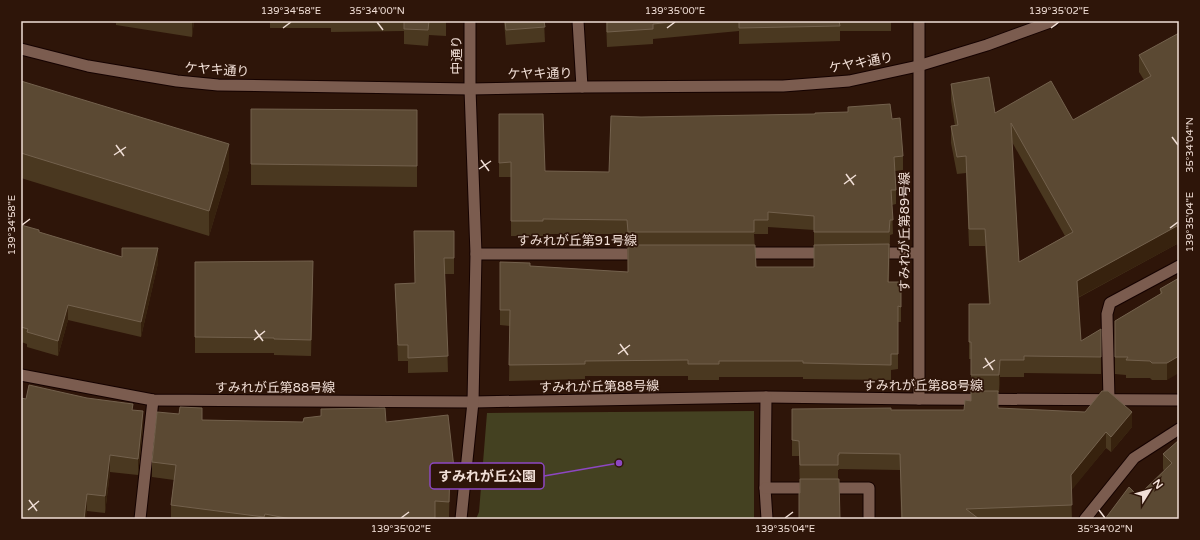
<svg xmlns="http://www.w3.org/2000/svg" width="1200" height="540" font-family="'Varela Round','Noto Sans JP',sans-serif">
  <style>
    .park { fill: #444121 }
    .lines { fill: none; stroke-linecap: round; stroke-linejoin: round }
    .minor-casing { stroke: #150200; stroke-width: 13 }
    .tertiary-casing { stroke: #150200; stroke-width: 13 }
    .minor { stroke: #7b5c4f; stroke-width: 11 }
    .tertiary { stroke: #7b5c4f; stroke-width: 11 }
    .wall { fill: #4a3820; fill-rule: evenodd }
    .shaded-wall { fill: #37220e }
    .building { fill: #5b4933; stroke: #73614d; fill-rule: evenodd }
    .ticks { fill: none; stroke: #f0ded6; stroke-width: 1.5 }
    .labels { text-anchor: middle; stroke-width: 3.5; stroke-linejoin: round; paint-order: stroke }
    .street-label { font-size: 13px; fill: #f0ded6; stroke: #2e1509 }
    .leader { fill: none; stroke: #8d47c2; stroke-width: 1.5 }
    .callout-dot { fill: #8d47c2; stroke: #2e1509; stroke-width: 1.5 }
    .callout { fill: #2e1509; stroke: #8d47c2; stroke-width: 1.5 }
    .callout-label { font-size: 14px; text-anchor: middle; font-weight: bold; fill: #f0ded6 }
    .neatline { fill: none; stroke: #f0ded6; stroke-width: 1.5 }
    .ticks-label { font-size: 10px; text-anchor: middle; fill: #f0ded6 }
  </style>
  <rect width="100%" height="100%" fill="#2e1509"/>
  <path class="park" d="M754,411V519H476L479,512L487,413Z"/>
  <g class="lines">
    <g class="minor-casing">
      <g id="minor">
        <path d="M578,21L582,87"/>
        <path d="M741,253H828"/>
        <path d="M875,253H918"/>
        <path d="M476,254H642"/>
        <path d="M21,375L153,400L473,402L766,397L919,399L1179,400"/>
        <path d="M766,397L765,488L767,519"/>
        <path d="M919,399V21"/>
        <path d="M1109,400L1107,314L1110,303L1179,266"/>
        <path d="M765,488H869V519"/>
        <path d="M140,519L153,400"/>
        <path d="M461,519L473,402L476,254L470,89V21"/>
        <path d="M1085,519L1134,458L1179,429"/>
      </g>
    </g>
    <g class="tertiary-casing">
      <path id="tertiary" d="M21,49L88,66L177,81L218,85L470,89L582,87L783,86L849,81L918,66L987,45L1053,21"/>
    </g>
    <use href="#minor" class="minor"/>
    <use href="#tertiary" class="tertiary"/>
  </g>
  <g class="wall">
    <path d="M107,21H194L192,37L116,25V23Z"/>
    <path d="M249,21H446V36L429,35L428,46L404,44V31L331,32V28H270V22Z"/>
    <path d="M504,21H544L545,42L506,45Z"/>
    <path d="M606,21H891V31H840V41L739,44V31L653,39V44L607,47Z"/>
    <path d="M1179,33V248L1177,244L1078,298L1081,341L1101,357V374L1024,373V377H1000L999,392H998V408L1132,427L1111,452L1106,448L1071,490L1072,519H901L900,470L839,469V470H838V479L800,493L799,456H792V409L891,410H964L971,401V359H969V304H989L985,246H969L966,173L957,174L951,143V126H955L951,101V84L995,113L1073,120L1144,80L1139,72V55ZM1012,142L1065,236L1019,262Z"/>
    <path d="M21,81L229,169L209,236L21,178Z"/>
    <path d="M848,107L892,119L903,156V170L895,171L896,190V204L892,205L893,234L890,235L889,282L901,298V322H898V369L891,370V380L803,379V377H719V380H688V376H585V379L509,381L510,326L500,325V310L530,266L628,272L627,234H543V236H511V177H499V114L545,171L609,172L641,117L815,114L848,112ZM768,227L814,230V267H756L754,234H768Z"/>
    <path d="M251,109L417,110V187L251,185Z"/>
    <path d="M21,225L39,232L122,257L158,263L141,337L68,320L58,356L27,347V344L21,342Z"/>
    <path d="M454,231V274H445L448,372L408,373V361H398L395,284L415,283Z"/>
    <path d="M195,262L313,276L311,356L274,355V353H195Z"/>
    <path d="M1179,278L1167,380H1152L1150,378H1126V375L1115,374V321L1160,294V289Z"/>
    <path d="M26,399L133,410L143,427L138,475L110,472L105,513L87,511Z"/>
    <path d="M179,414L202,420L303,422H386L454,468V483L450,484L449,517H435V519H171V505L174,480L152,477V462Z"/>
    <path d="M1179,440V519L1138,496L1164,471L1163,469V454Z"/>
  </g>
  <g class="shaded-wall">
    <path d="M192,21H194L192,37Z"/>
    <path d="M229,144V169L209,236V211Z"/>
    <path d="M1177,226V244L1077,298V281Z"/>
    <path d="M158,248V263L141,337V322Z"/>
    <path d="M313,261V276L311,356V340Z"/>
    <path d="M68,305V320L58,356V341Z"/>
    <path d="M1179,356V373L1167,380V363Z"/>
    <path d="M1000,360V377L999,392V375Z"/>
    <path d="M143,411V427L138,475V459Z"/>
    <path d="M1132,412V427L1111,452V437Z"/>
    <path d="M1106,432V448L1071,491V475Z"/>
    <path d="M110,455V472L105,513V496Z"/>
    <path d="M87,494V511L86,519H84Z"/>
  </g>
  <g class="building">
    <path d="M404,21H429L428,30L404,29Z"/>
    <path d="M505,21H544L545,27L506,30Z"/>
    <path d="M607,21H682L653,24V29L607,32Z"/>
    <path d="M739,21H839L840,26L739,28Z"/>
    <path d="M1179,33V230L1177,226L1077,281L1081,341L1101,329V357L1024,356V360H1000L999,375H971V342H969V304H990L985,229H969L966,156L957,157L951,126L958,125L951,84L989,77L995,113L1051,81L1073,120L1151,76L1139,55ZM1011,123L1073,232L1019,262Z"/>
    <path d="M21,81L229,144L209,211L21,153Z"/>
    <path d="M890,104L892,119L900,118L903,156L894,157L896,190H891L893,220H890L889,232H814V216L768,212V220H754V232H628L627,220L543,219V221H511V162L499,163V114H543L545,171L609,172L611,116L641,117L815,114V113L848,112V107Z"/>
    <path d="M251,109L417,110V166L251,164Z"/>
    <path d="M21,225L39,230V232L122,257V248H158L141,322L68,305L58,341L27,332L28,329L21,327Z"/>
    <path d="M414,231H454V258H444L448,356L408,358V345H398L395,284L415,283Z"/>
    <path d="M889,244L888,282H901V307L898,306V354H891V365L803,363V361H719V364H688V360L585,361V364L509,365L510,310H500V262L530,263V266L628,272V245H755L756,267H814V245Z"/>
    <path d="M313,261L311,340L274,339V338L195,337V262Z"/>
    <path d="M1179,278V356L1167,363H1152L1150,361L1126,360L1128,357H1115V321L1162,293L1160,289Z"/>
    <path d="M29,385L87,398L133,404L132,410L143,411L138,459L110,455L105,496L87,494L84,519H21V398L26,399Z"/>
    <path d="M971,391H998V408L1085,412L1102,391H1108L1132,412L1111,437L1106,432L1071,475L1072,505L966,509L979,519H902L900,454L839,453V455H838V465H800L799,441L792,440V409L891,408V410H964L965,400L971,401Z"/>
    <path d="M180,407L202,408V420L303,422L304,418L321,416V409L385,408L386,422L448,415L454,468H450L449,502L435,501V519H291L265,514L264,517L171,505L176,465L152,462L157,412L179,414Z"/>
    <path d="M1179,440V519H1105L1129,487L1138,496L1172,463L1163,454Z"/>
    <path d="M800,479H839L840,519H799V493H800Z"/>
  </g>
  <path class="ticks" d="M377,22L383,30M283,28L291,22M667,28L675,22M1051,28L1059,22M1172,137L1178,145M116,145L124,156M114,155L126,147M481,160L489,171M479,169L491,161M846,174L854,185M844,184L856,175M22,225L30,219M1170,228L1178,222M255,330L263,341M254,340L265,331M620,344L628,355M618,354L630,345M985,358L993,370M983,368L995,360M29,500L37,511M28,510L39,501M1099,510L1105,518M401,518L409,512M785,518L793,512"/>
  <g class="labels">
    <g class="street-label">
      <text transform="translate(456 55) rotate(-90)" y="5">中通り</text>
      <text transform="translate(861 62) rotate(-10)" y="5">ケヤキ通り</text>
      <text transform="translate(217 69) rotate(4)" y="5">ケヤキ通り</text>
      <text transform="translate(540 73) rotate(-1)" y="5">ケヤキ通り</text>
      <text transform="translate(904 232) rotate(-90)" y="5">すみれが丘第89号線</text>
      <text x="577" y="245">すみれが丘第91号線</text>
      <text x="923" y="390">すみれが丘第88号線</text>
      <text transform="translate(599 386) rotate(-1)" y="5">すみれが丘第88号線</text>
      <text x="275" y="392">すみれが丘第88号線</text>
    </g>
  </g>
  <path class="leader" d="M619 463L544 476"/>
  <circle class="callout-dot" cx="619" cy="463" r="4"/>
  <rect class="callout" x="430" y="463" width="114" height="26" rx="4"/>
  <g class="callout-label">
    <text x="487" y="481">すみれが丘公園</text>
  </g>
  <rect width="1200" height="540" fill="none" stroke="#2e1509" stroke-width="44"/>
  <g transform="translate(1150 490) rotate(53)" stroke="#2e1509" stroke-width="3" paint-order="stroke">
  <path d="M0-3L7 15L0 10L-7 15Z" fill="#f0ded6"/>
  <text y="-6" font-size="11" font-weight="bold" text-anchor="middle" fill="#f0ded6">N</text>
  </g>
  <rect x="22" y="22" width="1156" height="496" class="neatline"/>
  <g class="ticks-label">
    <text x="291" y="14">139°34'58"E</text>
    <text x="377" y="14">35°34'00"N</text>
    <text x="675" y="14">139°35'00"E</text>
    <text x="1059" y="14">139°35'02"E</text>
    <text transform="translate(1189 145) rotate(-90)" y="4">35°34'04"N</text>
    <text transform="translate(1189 222) rotate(-90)" y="4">139°35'04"E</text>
    <text transform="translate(11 225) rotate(-90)" y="4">139°34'58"E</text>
    <text x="401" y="532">139°35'02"E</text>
    <text x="785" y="532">139°35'04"E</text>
    <text x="1105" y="532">35°34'02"N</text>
  </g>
</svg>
